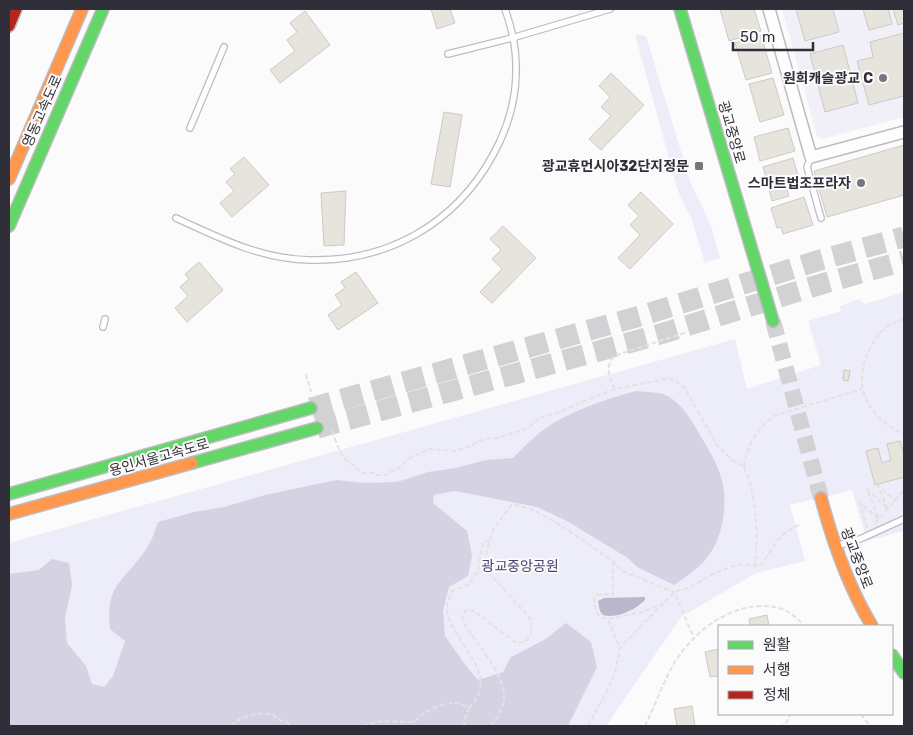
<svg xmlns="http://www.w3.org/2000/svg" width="913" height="735" font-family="Rubik,'Noto Sans KR',sans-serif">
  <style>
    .built { fill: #f1f0f8 }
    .green { fill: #edecf9 }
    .forest { fill: #d5d3e3 }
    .water { fill: #bab7cc }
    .building { fill: #e7e4de; stroke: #cccac5 }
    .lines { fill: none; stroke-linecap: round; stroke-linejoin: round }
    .secondary-tunnel { stroke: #d2d2d4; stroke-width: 16; stroke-dasharray: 16 8; stroke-linecap: butt }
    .highway-tunnel { stroke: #d2d2d4; stroke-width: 21; stroke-dasharray: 21 11; stroke-linecap: butt }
    .lane-casing { stroke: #bdbcc1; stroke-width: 8 }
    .street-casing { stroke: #bdbcc1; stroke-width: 14 }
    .fast-casing { stroke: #bdbcc1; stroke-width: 14 }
    .slow-casing { stroke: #bdbcc1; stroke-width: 14 }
    .jam-casing { stroke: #bdbcc1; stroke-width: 14 }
    .path { stroke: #e2e2e2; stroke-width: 2; stroke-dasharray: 5 2.5; stroke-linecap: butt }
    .lane { stroke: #fefefe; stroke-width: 5.5 }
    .street { stroke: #fefefe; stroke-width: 11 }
    .fast { stroke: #63d668; stroke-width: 11 }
    .slow { stroke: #ff974d; stroke-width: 11 }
    .jam { stroke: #b3261e; stroke-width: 11 }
    .poi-dot { fill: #77767d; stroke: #fbfbfb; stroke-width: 2 }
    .labels { text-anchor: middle; stroke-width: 4; stroke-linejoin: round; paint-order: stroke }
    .poi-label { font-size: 14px; font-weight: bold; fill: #302e39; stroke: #fbfbfb; text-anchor: end }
    .street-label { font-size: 14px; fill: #302e39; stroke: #fbfbfb }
    .park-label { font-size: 14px; fill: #4c4370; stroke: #fbfbfb }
  </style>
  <rect width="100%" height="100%" fill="#fbfbfb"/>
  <path class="built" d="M782,9H904V117L823,139L817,136Z"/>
  <g class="green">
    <path d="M635,34L646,36L690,181L711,226L720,258L705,263L692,220L678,191Z"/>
    <path d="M904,292V531L867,541L852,490L790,505L805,561L756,573L681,617L606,726H9V543L735,339L747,389L821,365L808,321L841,311L840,306L859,299L865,304Z"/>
  </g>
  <path class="forest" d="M636,391C644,392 652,392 659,393C680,397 693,423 703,440C709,450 716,462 720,474C729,497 724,535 709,555C700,568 687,576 674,585L637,567L628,558L565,520L537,507L455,491L434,495L433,503L467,531L472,555L468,576L449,587L443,610L445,636L464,663L478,680L503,672L511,657L544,640L566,623L591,642L597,667L568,726H9V574L39,570L52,559L69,563L72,585L65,618L67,643L86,666L92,684L104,687L113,676L125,641L110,629C104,580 129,580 149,544C153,538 155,530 158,522L194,512L224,507L265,495L336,480L365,483L397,482L428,472L456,468L486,460L513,458C525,446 537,433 552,424C578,408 607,399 636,391Z"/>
  <path class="water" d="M645,597V600C635,610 617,619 603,615L600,611L598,601L604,598Z"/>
  <g class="building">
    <path d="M431,9H450L455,23L437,29Z"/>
    <path d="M720,9H754L761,31L729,41Z"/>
    <path d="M796,9H833L839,32L805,41Z"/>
    <path d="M863,9H888L892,24L869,30Z"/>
    <path d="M893,9H904V23L898,25Z"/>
    <path d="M305,11L330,45L280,83L270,70L295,51L287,40L297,32L290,23Z"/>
    <path d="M904,33V96L869,105L857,61L873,57L870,42Z"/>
    <path d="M761,35L772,73L746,80L735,43Z"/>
    <path d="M843,45L858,103L825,112L810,54Z"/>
    <path d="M611,73L644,105L601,150L589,139L611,116L601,107L610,97L599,86Z"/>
    <path d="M773,78L784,115L760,122L749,84Z"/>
    <path d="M444,112L462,115L450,187L431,184Z"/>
    <path d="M788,128L795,151L760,161L754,137Z"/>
    <path d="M904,145V195L827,217L814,171Z"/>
    <path d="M244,157L269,185L232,217L220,203L234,191L226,182L235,174L230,169Z"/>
    <path d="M793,158L801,186L787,190L789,196L772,201L763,167Z"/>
    <path d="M346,191L344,245L324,246L321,193Z"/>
    <path d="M641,192L673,224L630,269L618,258L640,235L630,225L639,216L628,205Z"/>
    <path d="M804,197L813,225L783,234L781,227L777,228L771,208Z"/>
    <path d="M503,226L536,258L492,303L480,292L502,269L492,259L501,250L490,239Z"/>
    <path d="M199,262L223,290L187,322L175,308L188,296L180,287L189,279L185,274Z"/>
    <path d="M356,272L378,303L338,330L328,315L342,305L335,295L345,288L341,282Z"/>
    <path d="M844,370L850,371L848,381L843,380Z"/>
    <path d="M900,441L904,455V477L875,485L866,451L878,448L882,463L891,460L887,444Z"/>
    <path d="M767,615L769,626H750L749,619Z"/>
    <path d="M719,649V676L710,677L705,652Z"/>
    <path d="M692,706L695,726H677L674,709Z"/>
  </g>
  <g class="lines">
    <path class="secondary-tunnel" d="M773,321L821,498"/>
    <g class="highway-tunnel">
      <path d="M311,408L647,314L820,260L904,237"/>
      <path d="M317,428L657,335L825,283L904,261"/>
    </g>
    <g class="lane-casing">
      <g id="lane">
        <path d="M448,54L512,38L610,9"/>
        <path d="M190,128L224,47"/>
        <path d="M811,157L807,167L821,218"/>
        <path d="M176,218C219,238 261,259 309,260C388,262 455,224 493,155C508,128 517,96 516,65C516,46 511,26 505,9"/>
        <path d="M103,327L105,319"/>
        <path d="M837,546L860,539L904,519"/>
      </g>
    </g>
    <g class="street-casing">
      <path id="street" d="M769,9L811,157L904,132"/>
    </g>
    <g class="fast-casing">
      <g id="fast">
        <path d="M680,9L773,321"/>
        <path d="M9,226L103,9"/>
        <path d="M192,463L317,428"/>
        <path d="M9,494L311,408"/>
        <path d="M892,655L904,673"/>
      </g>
    </g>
    <g class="slow-casing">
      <g id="slow">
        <path d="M9,179L82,9"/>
        <path d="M821,498C833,543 848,586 872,626"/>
        <path d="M9,514L192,463"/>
      </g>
    </g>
    <g class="jam-casing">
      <path id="jam" d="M9,26L16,9"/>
    </g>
    <g class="path">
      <path d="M904,319C886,324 876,334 869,351C851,387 869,419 904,434"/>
      <path d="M306,374L311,392"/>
      <path d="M615,389C609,377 605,368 614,356L687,332"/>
      <path d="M332,431C336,441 339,453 346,460C352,465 357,467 362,473H373L377,475H385L400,467L410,458L429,449L455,451L465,448L484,439L497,438L528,428L539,418L559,412L589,399L615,389L670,378L684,387L717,445L732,460L744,467L751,486L755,509L757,533L755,566"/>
      <path d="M744,467C747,445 757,427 776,415L862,389"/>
      <path d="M875,523L904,490"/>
      <path d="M867,528L860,503L879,519L867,489L888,509L878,486L896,501"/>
      <path d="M613,561V594L597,595L594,598C595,625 609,619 627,615C640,613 650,610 661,604"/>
      <path d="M608,620L620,648"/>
      <path d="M469,708C503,673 452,644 447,610C446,604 450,597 452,591L468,585L478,571L483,542L490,541"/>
      <path d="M861,714L870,726"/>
      <path d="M231,726C240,716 256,712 269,714C276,715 278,721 287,722L291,726"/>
      <path d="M363,726L382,721L414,722C425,711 442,702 458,703C461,704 466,706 469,708L464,722L465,726"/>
      <path d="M491,726C498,717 505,706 504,694C504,676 475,640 465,625L462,617L466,610L474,611L515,642H525C533,635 533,626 529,617L489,573L485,564L488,546L493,530L511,505C534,502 591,547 613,561L622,571L674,592L694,638"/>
      <path d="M588,726L608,689L615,673L620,648L674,592L690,587L713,574L730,567L743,564L755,566L761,565L778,540L786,532L800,524"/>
      <path d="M645,726C654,707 662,686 672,667C690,635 724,607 761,606C780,606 792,611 804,626"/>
      <path d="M779,726L785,725L791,714"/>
    </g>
    <use href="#lane" class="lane"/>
    <use href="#street" class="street"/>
    <use href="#fast" class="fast"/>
    <use href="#slow" class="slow"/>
    <use href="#jam" class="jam"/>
  </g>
  <g class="poi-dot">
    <circle cx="883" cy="78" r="5"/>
    <rect x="694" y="161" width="10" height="10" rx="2.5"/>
    <circle cx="861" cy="183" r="5"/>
  </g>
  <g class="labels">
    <g class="poi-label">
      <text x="873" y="83">원희캐슬광교 C</text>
      <text x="689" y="171">광교휴먼시아32단지정문</text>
      <text x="851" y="188">스마트법조프라자</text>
    </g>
    <g class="street-label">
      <text transform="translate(42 111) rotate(-66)" y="5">영동고속도로</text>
      <text transform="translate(732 132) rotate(74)" y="5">광교중앙로</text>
      <text transform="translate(159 457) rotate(-16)" y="5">용인서울고속도로</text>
      <text transform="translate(857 558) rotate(69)" y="5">광교중앙로</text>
    </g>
    <g class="park-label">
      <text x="520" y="571">광교중앙공원</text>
    </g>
  </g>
  <rect width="913" height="735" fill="none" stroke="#302e39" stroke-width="20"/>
  <rect x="718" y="625" width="175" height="90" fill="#fbfbfb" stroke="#aaa9ad"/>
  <rect x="728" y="641" width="25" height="8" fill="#63d668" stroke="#aaa9ad"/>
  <text x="763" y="650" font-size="15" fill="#302e39">원활</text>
  <rect x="728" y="666" width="25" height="8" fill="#ff974d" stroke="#aaa9ad"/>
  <text x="763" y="675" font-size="15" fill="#302e39">서행</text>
  <rect x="728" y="691" width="25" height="8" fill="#b3261e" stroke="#aaa9ad"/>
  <text x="763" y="700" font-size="15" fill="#302e39">정체</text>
  <path d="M733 42v8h80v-8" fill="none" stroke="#302e39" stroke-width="2.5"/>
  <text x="740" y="42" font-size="15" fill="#302e39" stroke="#fbfbfb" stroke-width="4" paint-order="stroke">50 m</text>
</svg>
